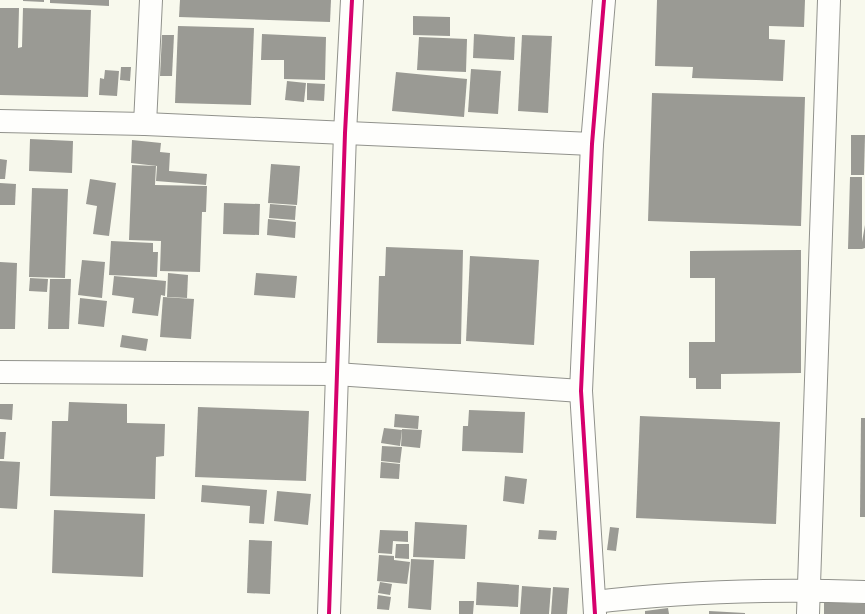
<svg xmlns="http://www.w3.org/2000/svg" width="865" height="614" font-family="Lora,serif">
  <style>
    .building { fill: #9a9a94 }
    .lines { fill: none; stroke-linecap: round; stroke-linejoin: round }
    .street-casing { stroke: #91928c; stroke-width: 24 }
    .street { stroke: #fefefc; stroke-width: 22 }
    .cycleway-casing { stroke: #fff; stroke-width: 6 }
    .cycleway { stroke: #d6006c; stroke-width: 4 }
  </style>
  <rect width="100%" height="100%" fill="#f8f9ed"/>
  <g class="building">
    <path d="M23,0H44V2L23,1Z"/>
    <path d="M50,0H109V6L50,3Z"/>
    <path d="M180,0H331L330,22L179,17Z"/>
    <path d="M657,0H805L804,27L769,26V39L785,40L783,81L692,78L693,67L655,66Z"/>
    <path d="M0,8H19L18,48L22,47L23,8L91,10L88,97L0,95Z"/>
    <path d="M413,16L450,17V36L413,35Z"/>
    <path d="M178,26L254,28L251,105L175,103Z"/>
    <path d="M262,34L326,37L325,80L284,79V60H261Z"/>
    <path d="M474,34L515,37L514,60L473,58Z"/>
    <path d="M162,35H174L172,76H160Z"/>
    <path d="M522,35L552,36L548,113L518,111Z"/>
    <path d="M419,37L467,39L466,72L417,70Z"/>
    <path d="M121,67H131L130,81L120,80Z"/>
    <path d="M471,69L501,71L498,114L468,112Z"/>
    <path d="M105,70L119,71L117,96L99,95L100,78L104,79Z"/>
    <path d="M396,72L467,79L464,117L392,111Z"/>
    <path d="M287,81L306,83L304,102L285,100Z"/>
    <path d="M307,83L325,84L324,101L307,100Z"/>
    <path d="M652,93L805,97L801,226L648,221Z"/>
    <path d="M851,135H865L864,175H851Z"/>
    <path d="M30,139L73,141L72,173L29,171Z"/>
    <path d="M132,140L161,143L160,152L170,153L169,171L207,174L206,185L156,181L157,166L131,163Z"/>
    <path d="M0,159L7,160L5,179H0Z"/>
    <path d="M271,164L300,166L297,205L268,203Z"/>
    <path d="M132,165L156,166L155,185L207,186L206,212H202L200,272L160,271L161,241L129,240Z"/>
    <path d="M850,177H862V242L865,225V248L862,249H848Z"/>
    <path d="M90,179L116,183L109,236L93,234L97,206L86,204Z"/>
    <path d="M0,183L16,184L15,205H0Z"/>
    <path d="M32,188L68,189L65,278L29,277Z"/>
    <path d="M224,203L260,204L259,235L223,234Z"/>
    <path d="M270,204L296,206L295,220L269,218Z"/>
    <path d="M268,219L296,222L295,238L267,235Z"/>
    <path d="M111,241L153,243V252H158L157,277L109,275Z"/>
    <path d="M386,247L463,250L461,344L377,343L379,276H385Z"/>
    <path d="M801,250V373L721,374V389H696V378H689V342H715V278H690V251Z"/>
    <path d="M470,256L539,260L534,345L466,341Z"/>
    <path d="M82,260L105,262L102,298L78,295Z"/>
    <path d="M0,262L17,263L15,329H0Z"/>
    <path d="M168,273L188,275L187,298L167,297Z"/>
    <path d="M256,273L297,276L295,298L254,295Z"/>
    <path d="M114,276L166,281L165,296L161,295L158,316L132,313L134,298L112,295Z"/>
    <path d="M30,278L48,279L47,292L29,291Z"/>
    <path d="M50,279H71L69,329H48Z"/>
    <path d="M163,297L194,299L191,339L160,337Z"/>
    <path d="M80,298L107,301L104,327L78,324Z"/>
    <path d="M122,335L148,339L146,351L120,347Z"/>
    <path d="M69,402L127,404V423L165,424L164,456L156,457L155,499L50,496L52,421H68Z"/>
    <path d="M0,404H13L12,420L0,419Z"/>
    <path d="M198,407L309,411L306,481L195,477Z"/>
    <path d="M469,410L525,412L523,453L462,451L463,426H468Z"/>
    <path d="M395,414L419,416L418,429L394,427Z"/>
    <path d="M640,416L780,422L776,524L636,518Z"/>
    <path d="M861,418H865V517H860Z"/>
    <path d="M384,428L402,430L400,446L381,443Z"/>
    <path d="M402,429L422,430L420,448L401,446Z"/>
    <path d="M0,432H6L4,459H0Z"/>
    <path d="M382,446L402,447L400,463L381,461Z"/>
    <path d="M0,461L20,462L17,509L0,508Z"/>
    <path d="M381,462L400,464L399,479L380,478Z"/>
    <path d="M505,476L527,479L524,504L503,501Z"/>
    <path d="M202,485L267,490L264,524L249,523L250,506L201,502Z"/>
    <path d="M277,491L311,494L308,525L274,521Z"/>
    <path d="M54,510L145,514L143,577L52,573Z"/>
    <path d="M415,522L467,525L465,559L413,557Z"/>
    <path d="M610,527L619,528L616,551L607,550Z"/>
    <path d="M380,530L408,531V542L393,541L392,554L378,553Z"/>
    <path d="M539,530L557,531L556,540L538,539Z"/>
    <path d="M249,540L272,541L270,594L247,593Z"/>
    <path d="M396,544H409V559L395,558Z"/>
    <path d="M379,555L394,556V560L410,562L407,584L377,581Z"/>
    <path d="M411,559L434,560L431,610L408,608Z"/>
    <path d="M380,582L392,584L390,595L378,593Z"/>
    <path d="M477,582L519,585L518,607L476,605Z"/>
    <path d="M522,586L551,588L549,614H520Z"/>
    <path d="M553,587L569,588L567,614H551Z"/>
    <path d="M378,595L391,597L389,610L377,609Z"/>
    <path d="M459,601H474L473,614H459Z"/>
    <path d="M824,602L865,604V614H824Z"/>
    <path d="M668,608L669,614H645V611Z"/>
    <path d="M709,611L745,613V614H709Z"/>
  </g>
  <g class="lines">
    <g class="street-casing">
      <g id="street">
        <path d="M0,121L145,124L592,144"/>
        <path d="M145,124L151,0"/>
        <path d="M0,372L336,374L581,391"/>
        <path d="M595,602C684,591 775,589 865,592"/>
        <path d="M329,614L345,133L352,0"/>
        <path d="M595,614L581,391L592,144L604,0"/>
        <path d="M808,614L829,0"/>
      </g>
    </g>
    <use href="#street" class="street"/>
    <g class="cycleway-casing">
      <g id="cycleway">
        <path d="M329,614L345,133L352,0"/>
        <path d="M595,614L581,391L592,144L604,0"/>
      </g>
    </g>
    <use href="#cycleway" class="cycleway"/>
  </g>
</svg>
